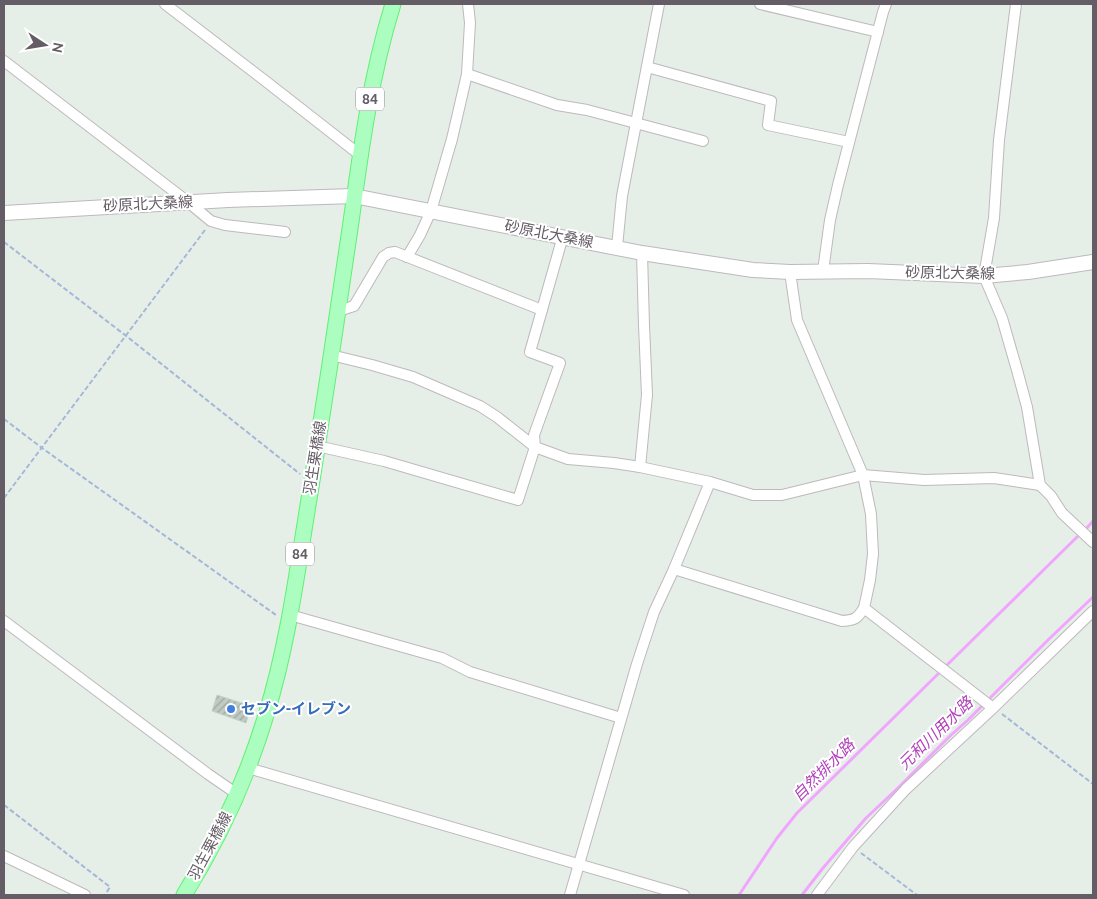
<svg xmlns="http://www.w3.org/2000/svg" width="1097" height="899" font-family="Ubuntu,'Noto Sans JP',sans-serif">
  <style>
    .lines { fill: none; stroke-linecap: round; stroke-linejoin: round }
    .stream { stroke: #f1a6fe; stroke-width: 3 }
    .building { fill: url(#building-hatch); stroke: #c4d4c5 }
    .street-casing { stroke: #bfb8be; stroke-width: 12 }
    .secondary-casing { stroke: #bfb7bf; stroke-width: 16 }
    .primary-casing { stroke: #5df171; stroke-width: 17 }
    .path { stroke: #a5b6d8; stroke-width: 2; stroke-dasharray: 5 2.5; stroke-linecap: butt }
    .street { stroke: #fff; stroke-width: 10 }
    .secondary { stroke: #fff; stroke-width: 14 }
    .primary { stroke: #abfec0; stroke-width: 15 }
    .shop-dot { fill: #3f7fe0; stroke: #fff; stroke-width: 2 }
    .labels { text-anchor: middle; stroke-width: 4; stroke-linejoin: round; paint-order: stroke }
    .shield { fill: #fff; stroke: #938e94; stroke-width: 1 }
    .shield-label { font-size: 14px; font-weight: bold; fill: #655d66 }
    .street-label { font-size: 15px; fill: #655d66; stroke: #fff }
    .shop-label { font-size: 15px; font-weight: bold; fill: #366cbe; stroke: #fff; text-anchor: start }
    .water-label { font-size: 16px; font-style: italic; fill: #b244ba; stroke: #fff }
  </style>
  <defs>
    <pattern id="building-hatch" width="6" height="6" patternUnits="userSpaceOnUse" patternTransform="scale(1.25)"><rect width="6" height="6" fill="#c1cac2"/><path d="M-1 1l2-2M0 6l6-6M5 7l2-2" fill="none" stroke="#a0a7a1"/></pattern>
  </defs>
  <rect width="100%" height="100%" fill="#e5efe7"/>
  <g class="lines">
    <g class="stream">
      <path d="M1085,530L1093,521"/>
      <path d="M947,665L1077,537"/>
      <path d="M739,895L777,838L797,813L939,673"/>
      <path d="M802,895L823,868L866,818L899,787L951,735L968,720L1049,639L1093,597"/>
    </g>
  </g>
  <path class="building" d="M217,695L251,706L246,723L212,711Z"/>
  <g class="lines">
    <g class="street-casing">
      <g id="street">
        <path d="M165,4L268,83L360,155"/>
        <path d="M760,4L878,32"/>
        <path d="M1016,4L999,140L994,218L984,276L1002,318L1017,370L1027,407L1040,485L1051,496L1062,513L1093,542"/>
        <path d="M4,61L188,202L211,221L225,225L285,232"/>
        <path d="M647,67L771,101L768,125L849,142"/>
        <path d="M467,74L557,105L587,110L703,141"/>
        <path d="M617,247L622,196L659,4"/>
        <path d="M407,257L420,235L431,211L452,139L467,74L470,23L468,4"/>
        <path d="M823,271L830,220L838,185L883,12L886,4"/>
        <path d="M790,272L797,320L863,475L871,514L873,554L870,580L864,608L993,708"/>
        <path d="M338,311L354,306L383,257L389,253L395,252L542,310"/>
        <path d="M331,355L372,365L413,377L480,406L497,417L535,447L568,459L614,463L640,467L710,482L753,495H782L863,475L924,480L994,478L1040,485"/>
        <path d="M317,446L384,461L518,500L535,447L534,435L560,363L530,352L563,236"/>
        <path d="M640,467L647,395L644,325L642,253"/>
        <path d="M674,569L842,621C855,620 857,619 864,608"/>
        <path d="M290,615L442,658L470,672L621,718"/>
        <path d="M4,621L208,774L237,794"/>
        <path d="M248,768L684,895"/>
        <path d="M4,856L85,895"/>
        <path d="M570,895L637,664L654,612L674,569L710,482"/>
        <path d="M817,895L853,847L906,789L993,708L1093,611"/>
      </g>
    </g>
    <g class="secondary-casing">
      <path id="secondary" d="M4,213L228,200L354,196L642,253L753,270L790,272L868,271L984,276L1028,272L1093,262"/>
    </g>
    <g class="primary-casing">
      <path id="primary" d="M184,895C219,839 247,778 266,715C289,641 298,564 311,487C325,399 338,310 351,222C361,148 371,75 393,4"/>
    </g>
    <g class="path">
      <path d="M4,242L125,335L300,474"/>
      <path d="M4,419L42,448L276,615"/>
      <path d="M4,498L205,230"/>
      <path d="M1002,714L1093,784"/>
      <path d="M4,805L110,887L105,895"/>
      <path d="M861,853L917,895"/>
    </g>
    <use href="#street" class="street"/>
    <use href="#secondary" class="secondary"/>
    <use href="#primary" class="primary"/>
  </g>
  <circle class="shop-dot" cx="231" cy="709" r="5"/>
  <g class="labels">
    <g class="shield">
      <rect x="356" y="87.5" width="28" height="23" rx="4"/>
      <rect x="286" y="542.5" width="28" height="23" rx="4"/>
    </g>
    <g class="shield-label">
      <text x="370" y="104">84</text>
      <text x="300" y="559">84</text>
    </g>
    <g class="street-label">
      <text transform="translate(148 204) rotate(-3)" y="5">砂原北大桑線</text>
      <text transform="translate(549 234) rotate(11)" y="5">砂原北大桑線</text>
      <text transform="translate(950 273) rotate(1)" y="5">砂原北大桑線</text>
      <text transform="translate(315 458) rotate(-81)" y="5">羽生栗橋線</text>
      <text transform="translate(210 846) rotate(-62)" y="5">羽生栗橋線</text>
    </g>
    <g class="shop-label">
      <text x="241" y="714">セブン-イレブン</text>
    </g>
    <g class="water-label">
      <text transform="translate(935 733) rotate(-44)" y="6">元和川用水路</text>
      <text transform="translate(823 770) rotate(-45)" y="6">自然排水路</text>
    </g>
  </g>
  <rect width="1097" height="899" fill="none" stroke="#655d66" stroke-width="10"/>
  <g transform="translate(45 45) rotate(102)" stroke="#ffffff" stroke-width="4" paint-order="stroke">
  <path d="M0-4L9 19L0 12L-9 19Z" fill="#655d66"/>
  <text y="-8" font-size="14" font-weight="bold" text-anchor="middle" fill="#655d66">N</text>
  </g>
</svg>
